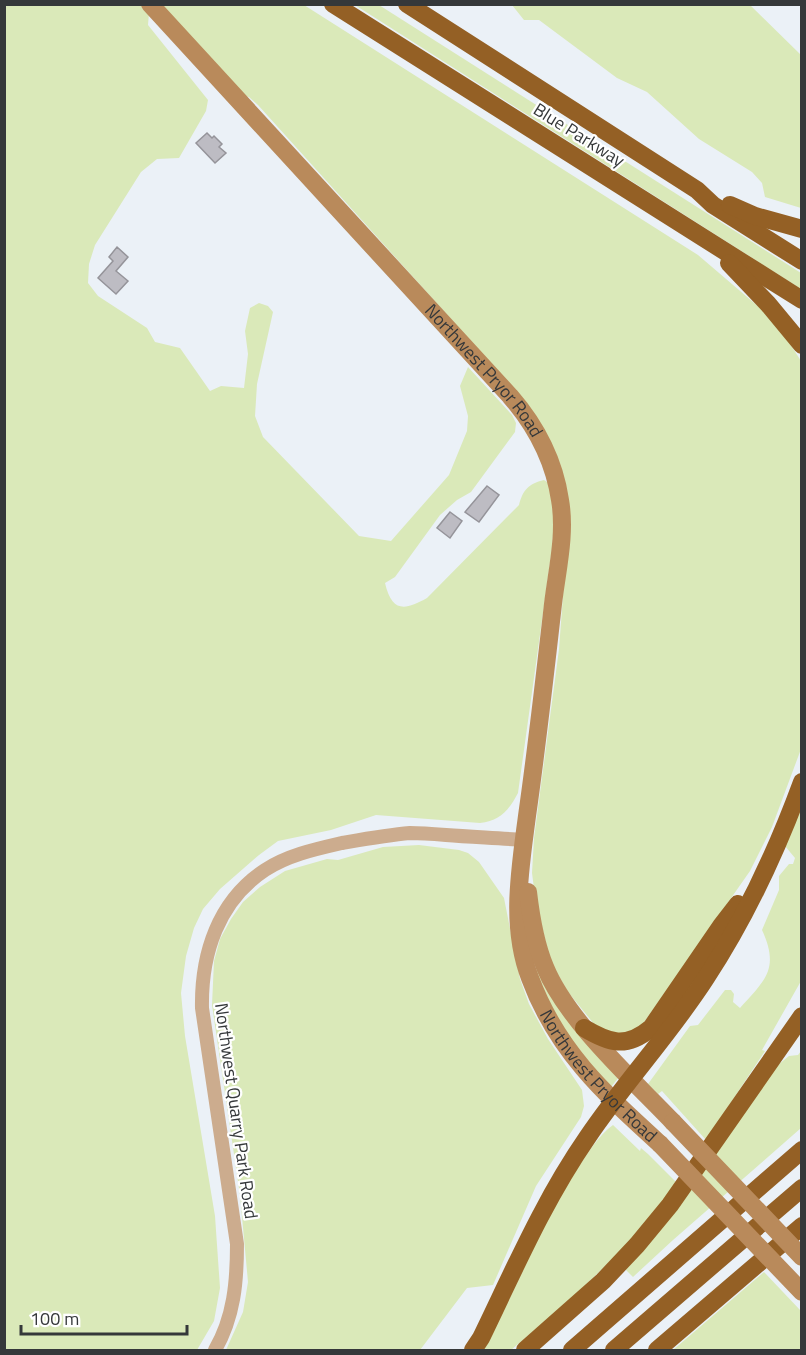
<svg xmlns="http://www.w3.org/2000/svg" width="806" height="1355" font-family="'Titillium Web',sans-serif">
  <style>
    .green { fill: #dae9b9 }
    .building { fill: #bdbcc3; stroke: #95949a; stroke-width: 1.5 }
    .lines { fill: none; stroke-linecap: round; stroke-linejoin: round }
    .minor { stroke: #ccac8e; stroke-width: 14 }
    .secondary { stroke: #b98a5b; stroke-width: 18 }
    .motorway { stroke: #946025; stroke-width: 18 }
    .secondary-bridge { stroke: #b98a5b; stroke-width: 18 }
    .labels { text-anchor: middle; stroke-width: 4.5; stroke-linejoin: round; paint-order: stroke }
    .street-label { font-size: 18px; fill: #35383a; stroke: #fff }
  </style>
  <rect width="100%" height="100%" fill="#ebf1f7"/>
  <g class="green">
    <path d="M5,5H141L149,13L148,25L208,100L206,111L179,158L157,159L141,172L95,245L89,264L88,283L98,296L147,328L155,342L180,348L210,391L221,386L244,388L248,354L245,331L250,308L259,303L268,306L273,312L257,384L255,416L263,437L359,536L391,541L449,475L467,431L468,416L460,386L468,367L512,415L516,423L515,432L471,492L457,500L440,515L395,577L385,583C392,612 404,611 427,598L519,505C523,490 528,484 544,480L550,484L554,522L552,548L518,793C509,810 500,821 480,823L376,815L331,830L278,841L259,855L220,889L203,909L194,928L186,956L181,993L185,1036L215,1216L220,1288L214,1321L197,1350H5Z"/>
    <path d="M160,5H304L698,255L760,308L783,333L801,361V749L772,827L750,871L638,1031L612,1034L594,1024L568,992L551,963L536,904L532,873L534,838L559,649L568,528L567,501L506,380L258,105L249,97L237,94Z"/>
    <path d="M355,5H379L801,273V289Z"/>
    <path d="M512,5H750L801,55V208L765,197L762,183L752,172L699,139L647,92L617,78L539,20H524Z"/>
    <path d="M801,798V981L762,1050L765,1051L706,1140L662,1091L658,1094L648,1084L690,1026L698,1025L725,990H731L734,994L733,1002L740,1008C765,980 780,969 762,930L779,890V876L789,864H793L795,858L785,846Z"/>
    <path d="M419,845L459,850L468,853L479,862L504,898L520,979L529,1004L548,1039L582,1090L584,1106L581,1117L536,1186L493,1285L467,1288L420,1350H226L243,1312L248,1282L240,1195L212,1005L214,961L220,939L231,919L243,902L260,887L285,871L327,859L338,860L383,847Z"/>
    <path d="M529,933L619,1077L611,1087L584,1063L541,993Z"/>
    <path d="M801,1051V1128L673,1240L633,1277L624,1268L768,1073L789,1056L798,1055Z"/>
    <path d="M613,1125L640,1151L641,1148L648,1154L676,1182C632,1248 571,1299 511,1350H482C517,1290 540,1225 578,1167C588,1153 599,1135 613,1125Z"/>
    <path d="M764,1272L801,1311V1350H673Z"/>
  </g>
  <g class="building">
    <path d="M207,133L212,138L214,136L222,144L219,147L226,153L215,163L196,143Z"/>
    <path d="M117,247L128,257L116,271L128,281L116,294L98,278L113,261L109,257Z"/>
    <path d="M487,486L499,495L479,522L465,512Z"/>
    <path d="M450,512L462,521L450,538L437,528Z"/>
  </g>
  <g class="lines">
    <path class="minor" d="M215,1350C234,1317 237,1282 237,1244L202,1008C201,954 218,901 265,870C288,855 316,849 342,843C365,839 387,835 410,833C422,833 434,834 446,835C472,837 498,838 524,840"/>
    <g class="secondary">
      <path id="s1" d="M150,4L510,396C536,426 554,460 560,500C566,534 557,570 553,604C545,675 537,746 527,816C520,870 510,926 530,978C557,1051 604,1093 660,1144"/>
      <path d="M528,892C531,918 535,943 545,967C567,1021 633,1080 673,1122"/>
    </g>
    <g class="motorway">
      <path d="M333,4L802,300"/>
      <path d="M407,4L697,190L713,205L802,261"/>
      <path d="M730,205L755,216L802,229"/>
      <path d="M729,263L768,304L802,345"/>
      <path d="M584,1028C609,1043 626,1049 651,1028L721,926L738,904"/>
      <path d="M473,1350L481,1338C514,1270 544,1200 587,1138C624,1083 670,1034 706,978C746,917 777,850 802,782"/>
      <path d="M525,1350L603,1281L637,1245L670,1205L802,1016"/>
      <path d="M572,1350L802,1150"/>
      <path d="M614,1350L802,1188"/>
      <path d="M657,1350L802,1226"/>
    </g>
    <g class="secondary-bridge">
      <path d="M673,1122L802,1257"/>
      <path d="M660,1144L802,1292"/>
    </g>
  </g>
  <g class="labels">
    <g class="street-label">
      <text transform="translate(579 135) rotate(32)" y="6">Blue Parkway</text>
      <text dy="6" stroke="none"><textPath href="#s1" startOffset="496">Northwest Pryor Road</textPath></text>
      <text dy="6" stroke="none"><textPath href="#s1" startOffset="1252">Northwest Pryor Road</textPath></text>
      <text transform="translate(236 1111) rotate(82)" y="6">Northwest Quarry Park Road</text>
    </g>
  </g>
  <rect width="806" height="1355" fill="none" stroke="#35383a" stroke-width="12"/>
  <path d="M21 1325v9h166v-9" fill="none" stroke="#35383a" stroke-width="3"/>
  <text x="30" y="1325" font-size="18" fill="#35383a" stroke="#ffffff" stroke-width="4.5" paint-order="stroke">100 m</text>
</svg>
